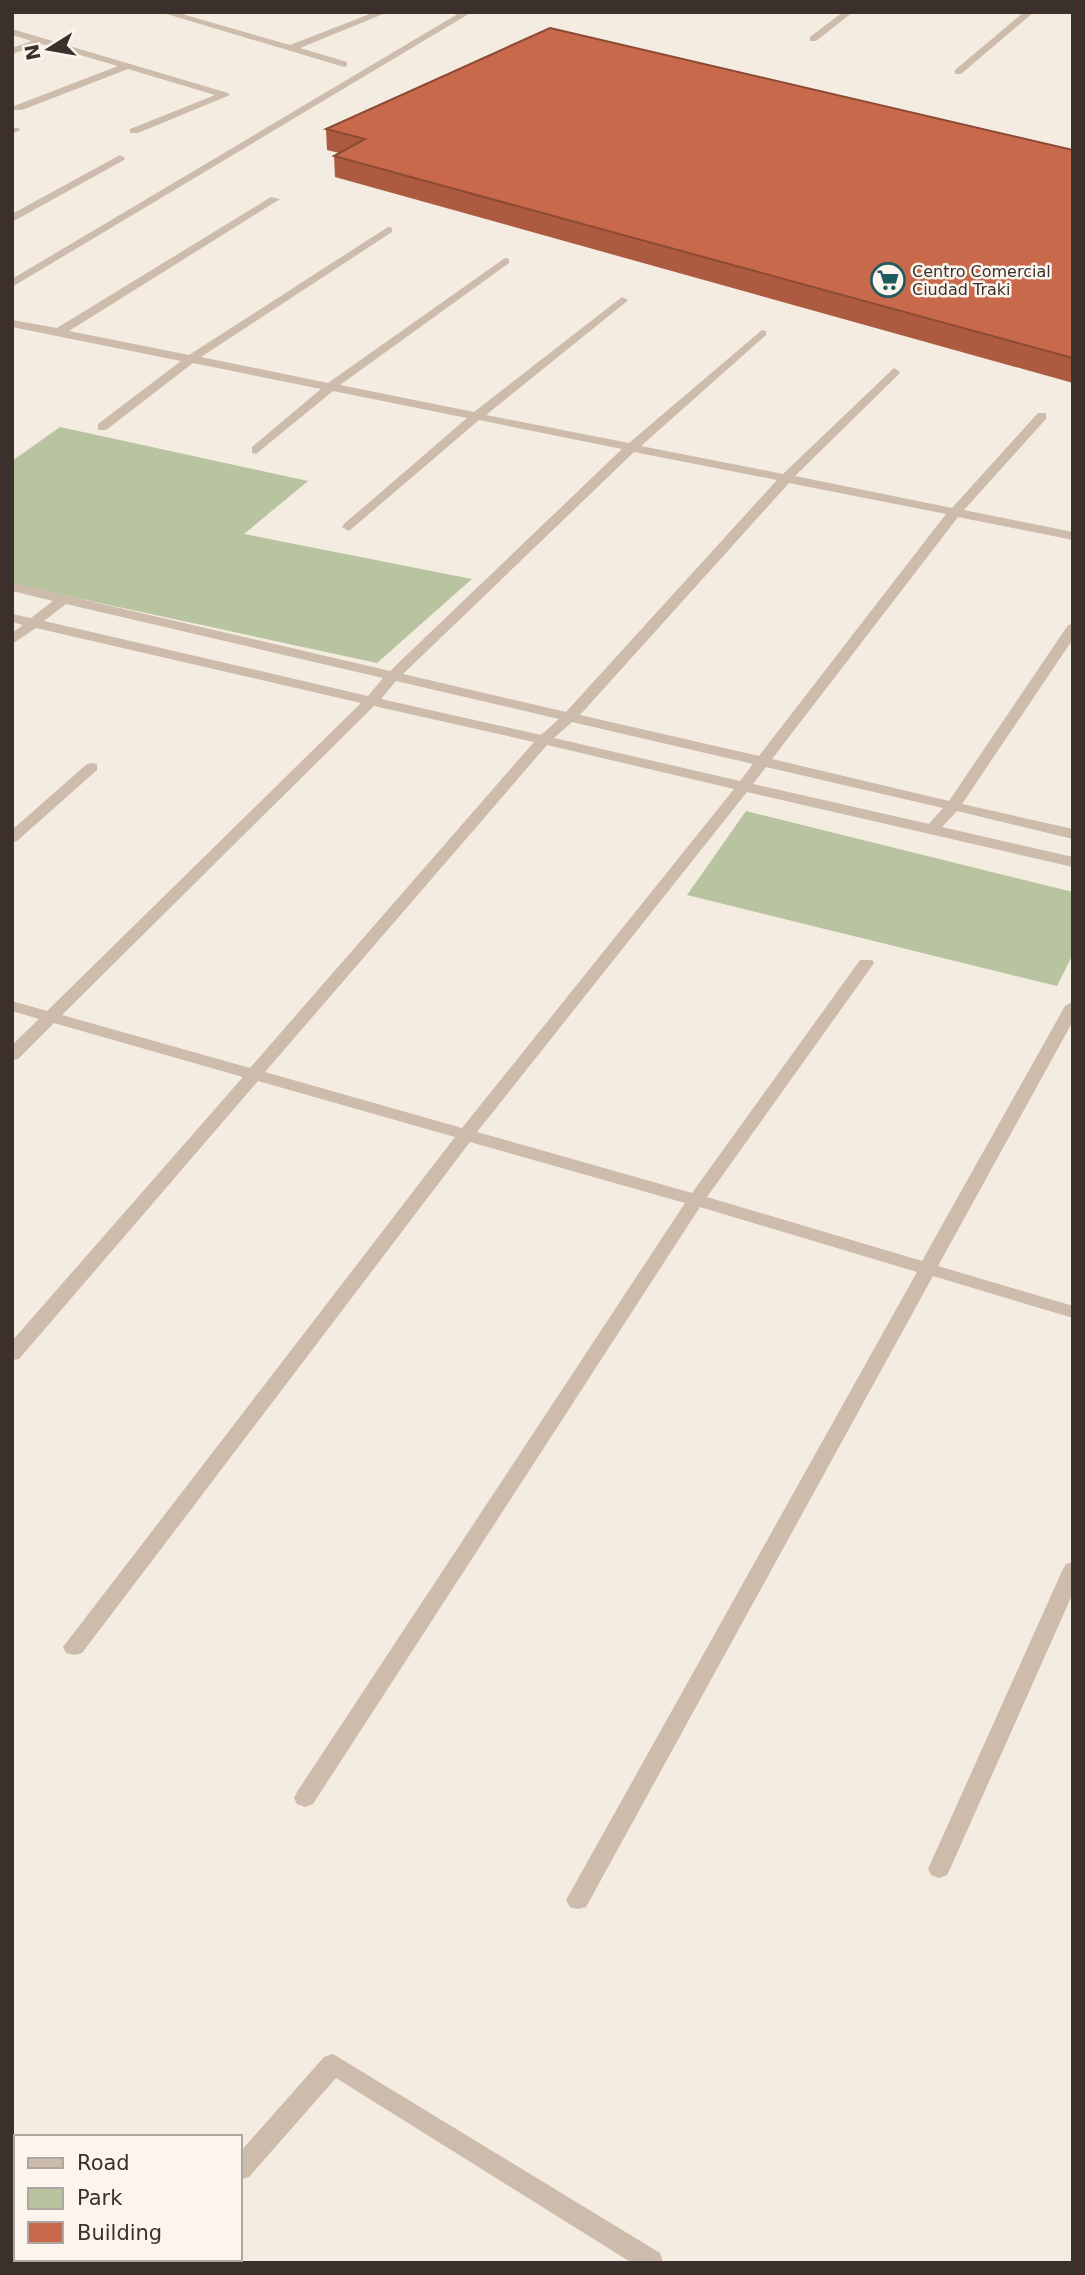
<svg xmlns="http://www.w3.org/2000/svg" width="1085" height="2275" font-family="'DejaVu Sans',sans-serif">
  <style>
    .green { fill: #b8c4a0 }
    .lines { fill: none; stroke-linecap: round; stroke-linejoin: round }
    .street { fill: #cdbbac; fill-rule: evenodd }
    .wall { fill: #ac5a40 }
    .building { fill: #c8694b; stroke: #8c4a34; stroke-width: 2 }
    .labels { text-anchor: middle; stroke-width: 5; stroke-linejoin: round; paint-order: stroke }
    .far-poi-label { font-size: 16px; fill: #3b302b; stroke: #fbf5ee; text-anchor: start }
  </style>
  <rect width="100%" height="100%" fill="#f4ebe1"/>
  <g class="green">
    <path d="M60,427L308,481L244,534L472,579L377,663L12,584V461Z"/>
    <path d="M746,811L1073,892V954L1057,986L687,895Z"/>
  </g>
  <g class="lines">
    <g class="street">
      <path d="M160,12H175L290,45L375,12H388L300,48L347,62V66L344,67Z"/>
      <path d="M461,12H472L12,287V279Z"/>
      <path d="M843,12H853L816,41H810V37Z"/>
      <path d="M1024,12H1034L961,74H955V70Z"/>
      <path d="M12,29L228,93L230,95L138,133H130V129L215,95L128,69L22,110H14V106L118,66L42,44L12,54V48L32,41L12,35Z"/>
      <path d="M12,128H19L20,130L12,134Z"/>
      <path d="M120,155L125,158L124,160L12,222V214Z"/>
      <path d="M271,197L280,199L69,331L189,355L388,227L392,228V232L201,357L328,383L505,258L509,259V263L340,385L474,412L622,297L628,300L626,302L486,415L629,443L762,330L766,331V335L641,446L783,474L894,368L900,372L898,375L795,476L952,508L1038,413H1046V419L964,510L1073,532V540L958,517L772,759L949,801L1068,625L1073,624V639L962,804L1073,829V839L957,811L942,827L1073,857V867L747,792L477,1132L692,1193L860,960H872L874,963L872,966L707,1197L922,1261L1065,1006L1073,1001V1021L938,1266L1073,1306V1318L933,1276L586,1907L578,1909L570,1907L566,1900L570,1893L917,1272L700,1207L313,1804L305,1807L297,1804L294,1798L297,1792L685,1203L470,1142L82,1653L74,1655L66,1653L63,1647L455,1137L258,1081L19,1359L12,1360V1341L243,1077L54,1023L18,1059L12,1060V1045L39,1019L12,1011V1001L47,1011L361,703L36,628L12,644V633L23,625L12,622V614L31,618L53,601L12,591V583L390,671L622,449L479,420L349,531L342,527L344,524L467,418L333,391L256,454L252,453V447L321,389L193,363L106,430H98V424L181,361L12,327V320L57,328ZM634,452L777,480L566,712L403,674ZM789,483L946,514L759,756L580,715ZM66,604L383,678L368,696L44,621ZM396,681L559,719L541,735L381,699ZM374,706L534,742L250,1068L62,1015ZM572,722L753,764L740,781L554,738ZM547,745L734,789L462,1128L265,1072ZM766,767L943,808L929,824L753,784Z"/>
      <path d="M92,763L97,764V770L17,841L12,843V830L87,764Z"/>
      <path d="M1073,1562V1593L950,1869L947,1875L939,1878L931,1875L928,1869L1063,1569L1066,1564Z"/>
      <path d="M333,2054L660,2253L663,2263H632L336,2078L249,2177L240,2180V2152L324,2057Z"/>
      <path d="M146,2259H173L171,2263H144Z"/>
    </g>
  </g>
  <path class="wall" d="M326,129L1073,150V383L335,177L334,156L339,153L327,150Z"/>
  <path class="building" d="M550,28L1073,150V358L334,156L365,139L326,129Z"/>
  <defs>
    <g id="supermarket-ring" transform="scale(1.75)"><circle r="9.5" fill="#fbf5ee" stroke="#1f5a5e" stroke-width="1.5"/><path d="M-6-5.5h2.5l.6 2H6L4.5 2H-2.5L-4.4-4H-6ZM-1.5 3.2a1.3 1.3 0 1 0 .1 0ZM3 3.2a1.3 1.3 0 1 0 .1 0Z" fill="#1f5a5e"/></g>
  </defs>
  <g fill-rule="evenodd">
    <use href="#supermarket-ring" x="888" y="280"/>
  </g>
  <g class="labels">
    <g class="far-poi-label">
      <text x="912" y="277">Centro Comercial<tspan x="912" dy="18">Ciudad Traki</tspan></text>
    </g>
  </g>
  <rect width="1085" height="2275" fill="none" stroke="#3b302b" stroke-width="28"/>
  <rect x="14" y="2135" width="228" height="126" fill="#fbf5ee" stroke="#aea6a0" stroke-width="2"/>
  <rect x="28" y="2158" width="35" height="10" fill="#cdbbac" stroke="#aea6a0" stroke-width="2"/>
  <text x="77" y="2170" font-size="21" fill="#3b302b">Road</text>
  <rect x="28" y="2188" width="35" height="21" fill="#b8c4a0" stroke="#aea6a0" stroke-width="2"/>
  <text x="77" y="2205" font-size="21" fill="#3b302b">Park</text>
  <rect x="28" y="2222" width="35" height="21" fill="#c8694b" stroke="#aea6a0" stroke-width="2"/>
  <text x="77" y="2240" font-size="21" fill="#3b302b">Building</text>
  <g transform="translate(49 49) rotate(259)" stroke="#fbf5ee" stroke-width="5" paint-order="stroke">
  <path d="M0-5L12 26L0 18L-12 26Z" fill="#3b302b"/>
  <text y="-10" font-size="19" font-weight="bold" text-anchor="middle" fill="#3b302b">N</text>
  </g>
</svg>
